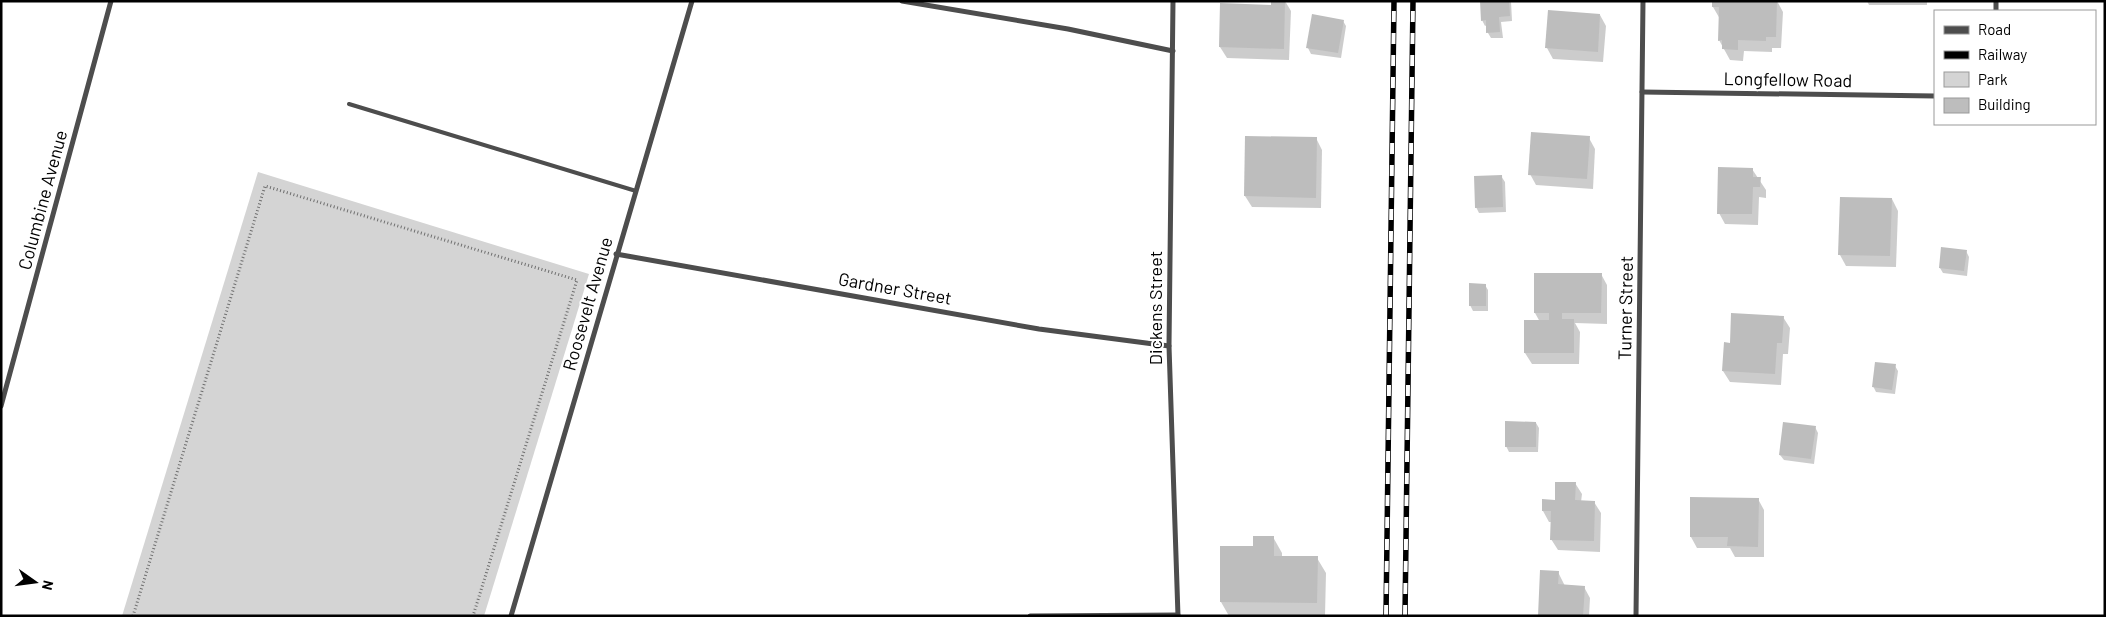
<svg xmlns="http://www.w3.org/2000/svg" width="2106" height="617" font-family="Barlow,sans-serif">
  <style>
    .green { fill: #d4d4d4 }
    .shadow { fill: #0003 }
    .building { fill: #bdbdbd }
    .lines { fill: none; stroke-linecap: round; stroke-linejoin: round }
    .path { stroke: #6f6f6f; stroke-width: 3; stroke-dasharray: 1 2.5; stroke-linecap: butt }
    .service { stroke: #4d4d4d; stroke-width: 4 }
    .minor { stroke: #4d4d4d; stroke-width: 5 }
    .rail-casing { stroke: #000; stroke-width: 5.5 }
    .rail { stroke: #fff; stroke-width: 4; stroke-dasharray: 11; stroke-linecap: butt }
    .labels { text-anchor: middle; stroke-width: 4; stroke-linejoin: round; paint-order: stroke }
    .street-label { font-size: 18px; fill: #000; stroke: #fff }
  </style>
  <rect width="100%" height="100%" fill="#fff"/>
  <path class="green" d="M258,172L589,274L484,616H122Z"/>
  <g class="shadow">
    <path d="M1285,1L1291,11L1289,60L1227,58L1220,47L1272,6Z"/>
    <path d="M1481,1H1511L1512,21L1501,22L1503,38H1491L1488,33L1487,25L1485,26L1482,20Z"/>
    <path d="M1777,1L1783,12L1781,48H1772V52L1744,51L1743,61L1730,60L1719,40L1720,19L1713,7Z"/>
    <path d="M1867,1H1927V5H1869Z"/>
    <path d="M1600,15L1606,26L1603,62L1553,59L1547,48Z"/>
    <path d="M1343,21L1346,26L1341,58L1311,54L1308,48Z"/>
    <path d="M1316,138L1322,150L1321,208L1252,207L1245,196Z"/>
    <path d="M1589,138L1595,149L1593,189L1536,185L1530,174Z"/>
    <path d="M1752,169L1766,190V198L1759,197L1758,225L1725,224L1719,213Z"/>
    <path d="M1501,176L1505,182L1506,212L1479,213L1476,207Z"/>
    <path d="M1892,199L1898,211L1896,267L1846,266L1840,255Z"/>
    <path d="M1966,251L1969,257L1967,276L1943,273L1940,268Z"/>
    <path d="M1601,274L1607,285V324L1575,323L1580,332L1579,364H1532L1525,353L1540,322L1535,313Z"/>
    <path d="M1485,285L1488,290V311H1473L1470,305Z"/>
    <path d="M1783,317L1790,328L1788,354H1783L1781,385L1730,382L1723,371L1731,344Z"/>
    <path d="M1895,366L1898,371L1895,394L1876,392L1873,386Z"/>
    <path d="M1536,423L1539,428L1538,452H1509L1506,446Z"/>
    <path d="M1815,427L1818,433L1814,464L1784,460L1780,455Z"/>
    <path d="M1575,483L1582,494L1581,502H1594L1601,513L1600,552L1558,550L1551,539L1552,522H1549L1543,511Z"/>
    <path d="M1758,499L1764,510V557H1735L1730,548H1697L1691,537Z"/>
    <path d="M1273,537L1282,553V557L1317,558L1326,573L1325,616H1229L1221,602L1254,548Z"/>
    <path d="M1558,572L1565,586L1584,587L1590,598L1589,616H1539Z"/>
  </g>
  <g class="building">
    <path d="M1271,1H1285L1284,49L1219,47L1220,3L1271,5Z"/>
    <path d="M1480,1H1509L1510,16L1499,17L1500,32L1486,33V20L1481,21Z"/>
    <path d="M1712,1H1777L1776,37H1766V41L1738,40V50L1722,49V40L1718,41L1719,7H1712Z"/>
    <path d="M1548,10L1600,14L1598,52L1545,48Z"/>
    <path d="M1312,14L1344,20L1338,53L1306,48Z"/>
    <path d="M1531,132L1590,136L1587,179L1528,175Z"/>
    <path d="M1245,136L1317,137L1316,198L1244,196Z"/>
    <path d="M1718,167L1753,168V177H1761L1760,187H1753L1752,214H1717Z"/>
    <path d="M1502,175L1503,207L1475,208L1474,176Z"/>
    <path d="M1840,197L1892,198L1890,256L1838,255Z"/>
    <path d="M1941,247L1967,250L1964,271L1939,268Z"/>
    <path d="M1534,273H1602L1601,313H1562V319H1574V353H1524V320H1549V313H1534Z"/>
    <path d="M1469,283L1486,284V306H1469Z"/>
    <path d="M1731,313L1784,316L1782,343H1777L1775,374L1722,371L1724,342L1730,343Z"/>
    <path d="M1875,362L1896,364L1892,390L1872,387Z"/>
    <path d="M1505,421L1536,422V447H1505Z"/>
    <path d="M1783,422L1816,426L1811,459L1779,455Z"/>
    <path d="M1555,482H1576L1575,500L1595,501L1594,541L1550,540L1551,511H1542V499L1555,500Z"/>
    <path d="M1690,497L1759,498L1758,547L1727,546L1728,537H1690Z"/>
    <path d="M1253,536H1274V556H1318L1317,603L1220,602V546H1253Z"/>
    <path d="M1540,570L1559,571L1558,584L1585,586L1583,616H1538Z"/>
  </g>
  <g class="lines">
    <path class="path" d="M133,616L265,186L577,280L473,616"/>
    <path class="service" d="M349,104L636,191"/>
    <g class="minor">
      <path d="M902,1L1068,29L1173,51"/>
      <path d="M1173,1L1169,346L1178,616"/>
      <path d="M1996,11V1"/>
      <path d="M1642,92L1935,96"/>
      <path d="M616,254L1039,329L1169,346"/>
      <path d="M1,406L111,1"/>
      <path d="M511,616L692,1"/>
      <path d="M1030,616L1178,615"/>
      <path d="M1636,616L1643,1"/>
    </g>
    <g class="rail-casing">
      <g id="rail">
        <path d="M1386,616L1394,1"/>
        <path d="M1405,616L1413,1"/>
      </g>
    </g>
    <use href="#rail" class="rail"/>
  </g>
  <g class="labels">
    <g class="street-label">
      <text transform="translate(1788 80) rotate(1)" y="6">Longfellow Road</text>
      <text transform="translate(43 200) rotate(-75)" y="6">Columbine Avenue</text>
      <text transform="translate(895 289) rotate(10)" y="6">Gardner Street</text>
      <text transform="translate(588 304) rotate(-74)" y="6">Roosevelt Avenue</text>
      <text transform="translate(1156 308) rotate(-90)" y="6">Dickens Street</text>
      <text transform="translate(1626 308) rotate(-89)" y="6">Turner Street</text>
    </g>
  </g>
  <rect width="2106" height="617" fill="none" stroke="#000000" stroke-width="5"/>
  <rect x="1934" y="10" width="162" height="115" fill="#ffffff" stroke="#999999"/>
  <rect x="1944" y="26" width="25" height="8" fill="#4d4d4d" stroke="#999999"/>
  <text x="1978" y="35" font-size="15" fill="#000000">Road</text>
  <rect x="1944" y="51" width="25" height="8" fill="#000000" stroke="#999999"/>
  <text x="1978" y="60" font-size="15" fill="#000000">Railway</text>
  <rect x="1944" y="72" width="25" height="15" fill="#d4d4d4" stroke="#999999"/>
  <text x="1978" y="85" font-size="15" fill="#000000">Park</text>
  <rect x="1944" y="98" width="25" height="15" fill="#bdbdbd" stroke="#999999"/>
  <text x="1978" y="110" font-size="15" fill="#000000">Building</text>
  <g transform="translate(35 582) rotate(104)" stroke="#ffffff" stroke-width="4" paint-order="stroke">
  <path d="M0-4L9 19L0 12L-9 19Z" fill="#000000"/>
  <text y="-8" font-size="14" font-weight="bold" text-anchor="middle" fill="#000000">N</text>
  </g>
</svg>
